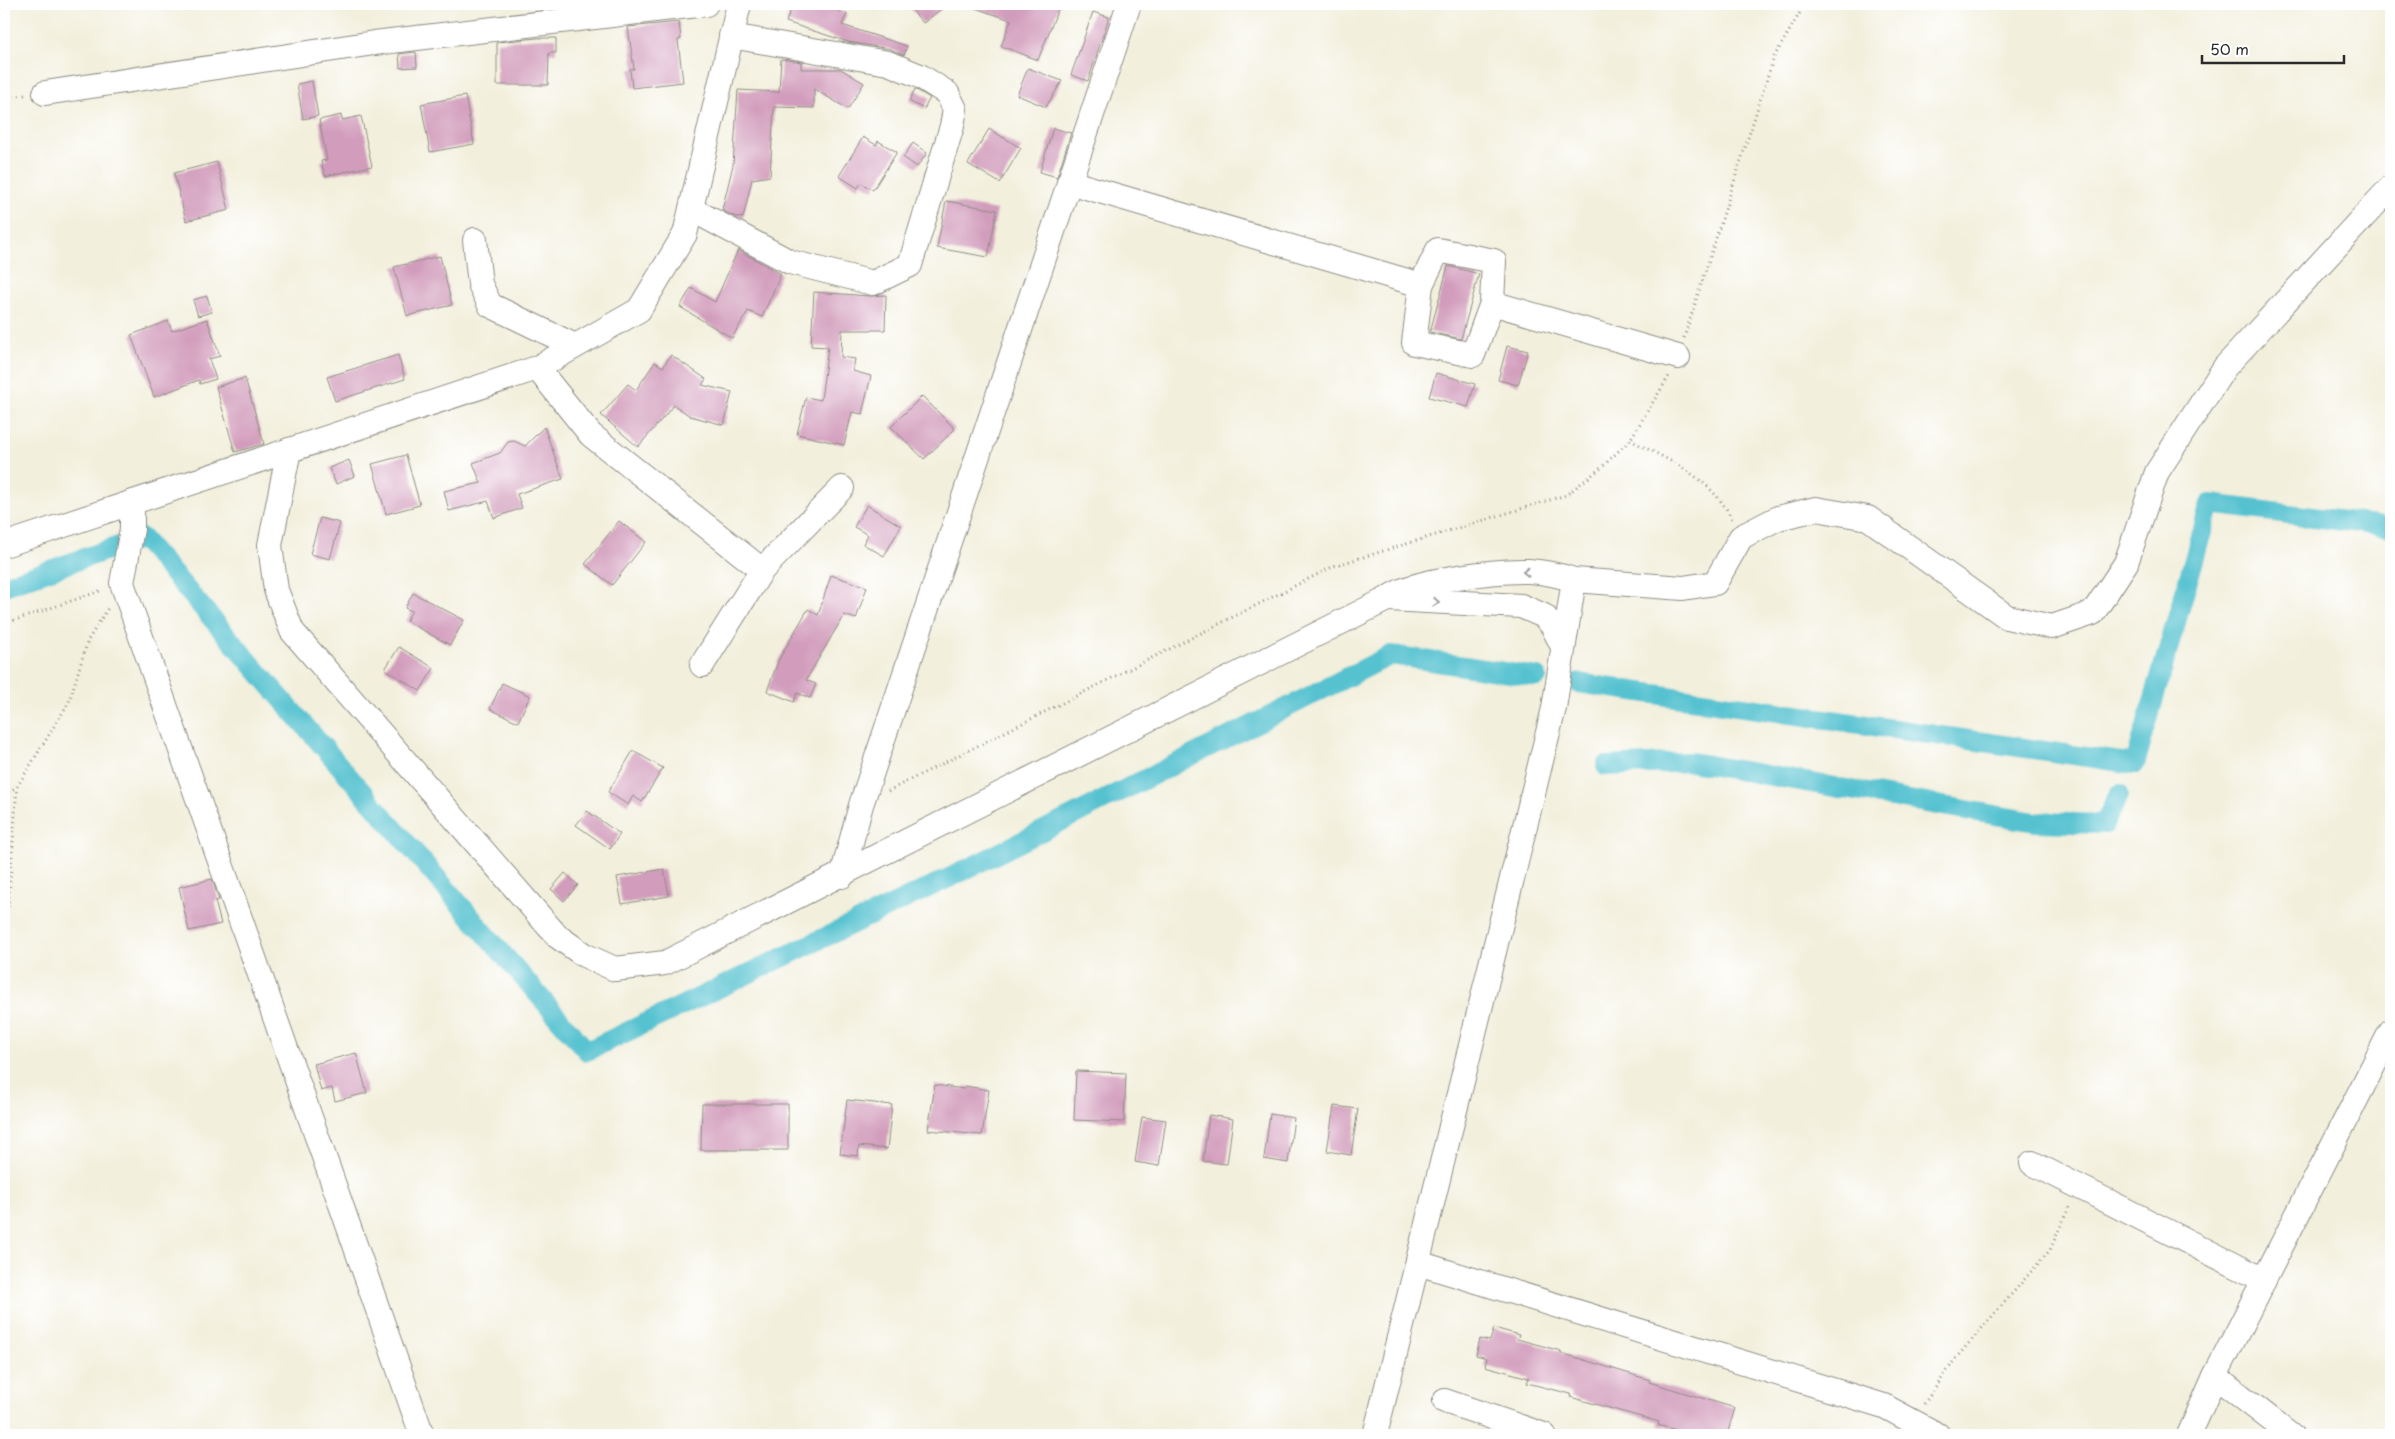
<svg xmlns="http://www.w3.org/2000/svg" width="2395" height="1439" font-family="'Playpen Sans',sans-serif">
  <style>
    .lines { fill: none; stroke-linecap: round; stroke-linejoin: round }
    .canal { stroke: #56c2d0; stroke-width: 20 }
    .building { fill: #d29cbc }
    .minor-casing { stroke: #8e8d84; stroke-width: 26 }
    .path { stroke: #8e8d84; stroke-width: 3; stroke-dasharray: 1 4; stroke-linecap: butt }
    .minor { stroke: #fff; stroke-width: 24 }
    .oneway { stroke: #a0a0a0 }
  </style>
  <rect width="100%" height="100%" fill="#fff"/>
  <filter id="ink" filterUnits="userSpaceOnUse"><feTurbulence type="fractalNoise" baseFrequency=".02" numOctaves="2"/><feDisplacementMap in="SourceGraphic" scale="10" xChannelSelector="R" yChannelSelector="G"/><feConvolveMatrix kernelMatrix="1 2 1 2 8 2 1 2 1" color-interpolation-filters="sRGB"/></filter>
  <filter id="wash" filterUnits="userSpaceOnUse"><feTurbulence type="fractalNoise" baseFrequency=".0096" numOctaves="4" result="noise"/><feDisplacementMap in="SourceGraphic" scale="20" xChannelSelector="R" yChannelSelector="G"/><feGaussianBlur stdDeviation="1.12" result="paint"/><feColorMatrix in="noise" values="0 0 0 0 0 0 0 0 0 0 0 0 0 0 0 0 0 1.4 0 .05"/><feComposite in="paint" operator="in"/></filter>
  <g filter="url(#wash)">
    <rect width="100%" height="100%" fill="#f2efdc"/>
    <g class="lines">
      <g class="canal">
        <path d="M4,586L142,538L587,1051L953,876L1391,655L1537,677"/>
        <path d="M1578,683L2135,764L2210,504L2391,527"/>
        <path d="M1606,766L1691,762L2035,822L2104,824L2119,794"/>
      </g>
    </g>
    <g id="blocks">
      <g class="building">
        <path d="M793,4H819L847,14L842,25L907,46L904,55L890,49L848,42L786,22Z"/>
        <path d="M907,4H948L923,23Z"/>
        <path d="M972,4H1060L1038,60L1001,46L1011,20L972,7Z"/>
        <path d="M1093,12L1109,17L1088,81L1071,75Z"/>
        <path d="M679,22L681,39L678,40L683,82L632,88L630,69H634L628,27Z"/>
        <path d="M538,38H556V53H549L548,85H497V42Z"/>
        <path d="M416,52L417,67L400,68L399,54Z"/>
        <path d="M781,59L801,62V69H841L864,83L848,109L814,89V108L774,107L770,176L752,179L743,218L733,216L722,210L733,165L738,90L779,92Z"/>
        <path d="M1028,68L1062,81L1046,107L1017,95Z"/>
        <path d="M312,81L318,116L303,119L297,84Z"/>
        <path d="M915,89L930,98L924,109L909,101Z"/>
        <path d="M465,96L474,144L430,152L421,104Z"/>
        <path d="M341,115L342,120L361,116L372,166L325,176L321,161L327,160L319,120Z"/>
        <path d="M1053,128L1071,133L1057,177L1040,172Z"/>
        <path d="M989,129L1021,148L1000,183L968,164Z"/>
        <path d="M863,137L876,145L878,141L897,152L873,190L861,183L858,188L839,176Z"/>
        <path d="M913,143L927,153L917,167L903,157Z"/>
        <path d="M217,162L229,210L186,221L174,173Z"/>
        <path d="M946,201L997,210L988,257L937,248Z"/>
        <path d="M738,250L781,274L762,317L748,311L732,338L680,307L691,288L715,302Z"/>
        <path d="M440,256L452,305L407,316L394,267Z"/>
        <path d="M1448,266L1479,274L1461,339L1430,332Z"/>
        <path d="M814,292L870,296L886,295L885,330H842L841,357L855,359L853,371L871,376L862,414L852,412L844,445L797,434L806,397L821,400L828,347L811,346Z"/>
        <path d="M207,296L212,312L198,316L193,300Z"/>
        <path d="M207,319L220,356L209,359L216,379L200,384L199,380L154,397L131,335L168,321L172,331Z"/>
        <path d="M1507,346L1528,351L1518,385L1498,380Z"/>
        <path d="M398,355L405,379L335,401L327,377Z"/>
        <path d="M671,355L706,379L702,385L732,392L724,425L690,416L674,405L638,447L601,415L628,384L636,390L655,362L663,367Z"/>
        <path d="M1436,373L1475,384L1468,407L1429,397Z"/>
        <path d="M245,378L264,444L235,452L216,387Z"/>
        <path d="M922,396L955,429L924,459L891,427Z"/>
        <path d="M544,427L563,479L517,494L522,508L494,518L488,501L449,511L444,491L481,483L473,463L500,453L508,442L514,441L525,446Z"/>
        <path d="M406,455L420,505L386,514L372,464Z"/>
        <path d="M349,460L355,476L336,484L329,468Z"/>
        <path d="M867,505L901,526L884,556L863,544L868,535L854,527Z"/>
        <path d="M320,518L340,523L330,559L310,554Z"/>
        <path d="M619,521L646,542L612,585L585,564Z"/>
        <path d="M831,575L867,587L856,619L844,615L806,680L816,684L810,698L797,693L794,702L767,691L779,659L808,609L818,615Z"/>
        <path d="M413,593L464,620L450,645L406,621L412,611L405,608Z"/>
        <path d="M399,647L434,668L420,691L385,669Z"/>
        <path d="M502,683L530,696L518,722L490,709Z"/>
        <path d="M633,751L663,768L642,802L633,796L628,805L608,792Z"/>
        <path d="M587,811L620,834L610,849L576,825Z"/>
        <path d="M664,869L669,896L622,904L617,877Z"/>
        <path d="M565,873L578,885L564,901L551,889Z"/>
        <path d="M212,879L219,900L215,901L221,924L189,931L179,887Z"/>
        <path d="M356,1053L367,1093L335,1101L332,1088L321,1091L314,1064Z"/>
        <path d="M1076,1071L1126,1073L1124,1122L1074,1120Z"/>
        <path d="M935,1085L964,1089L965,1086L989,1090L982,1135L928,1130Z"/>
        <path d="M847,1100L892,1105L887,1149L859,1146L858,1156L840,1154Z"/>
        <path d="M702,1104H788V1150H701Z"/>
        <path d="M1334,1106L1358,1109L1351,1155L1327,1151Z"/>
        <path d="M1270,1114L1294,1118L1288,1163L1264,1159Z"/>
        <path d="M1209,1115L1233,1119L1227,1164L1203,1161Z"/>
        <path d="M1142,1117L1166,1120L1159,1166L1135,1162Z"/>
        <path d="M1494,1328L1519,1335L1517,1339L1561,1351V1353L1650,1380L1649,1382L1735,1408L1727,1435H1695L1658,1425L1659,1422L1570,1397L1571,1394L1527,1383L1529,1378L1485,1366L1487,1358L1476,1355L1480,1339L1490,1341Z"/>
      </g>
    </g>
  </g>
  <g filter="url(#ink)">
    <use href="#blocks" fill-opacity="0" stroke="#8e8d84" stroke-width="1"/>
    <g class="lines">
      <g class="minor-casing">
        <g id="minor">
          <path d="M45,93L374,43L706,4"/>
          <path d="M1069,182L1421,285L1414,343L1473,355L1492,303L1678,357"/>
          <path d="M691,209L790,262L873,283L910,265L952,126L955,109L947,93L920,76L888,63L731,36"/>
          <path d="M475,240L480,284L490,305L575,346"/>
          <path d="M1421,285L1438,250L1494,261L1492,303"/>
          <path d="M537,368L591,435L762,570L842,488"/>
          <path d="M289,450L270,545L276,590L292,631L557,936L584,955L615,969L665,963L1387,599C1409,580 1498,570 1529,571C1545,572 1559,575 1574,580L1683,588L1715,583L1741,537L1778,518L1816,509L1868,518L2007,617L2052,627L2093,613L2126,563L2157,472L2225,367L2391,187"/>
          <path d="M132,502V529L122,583L422,1435"/>
          <path d="M4,545L537,368L639,310L685,234L739,4"/>
          <path d="M1389,599L1521,606L1544,616L1552,625L1563,647"/>
          <path d="M702,665L762,570"/>
          <path d="M842,876L861,805L1129,4"/>
          <path d="M2032,1163L2264,1280"/>
          <path d="M1418,1263L1884,1406L1938,1435"/>
          <path d="M2215,1376L2291,1435"/>
          <path d="M1445,1401L1544,1435"/>
          <path d="M1375,1435L1554,708L1574,580"/>
          <path d="M2189,1435L2215,1376L2391,1031"/>
        </g>
      </g>
      <g class="path">
        <path d="M4,98L25,95"/>
        <path d="M1684,338L1774,57L1805,4"/>
        <path d="M1630,440C1669,460 1712,478 1732,519"/>
        <path d="M4,624L103,590"/>
        <path d="M888,791L1334,566L1566,495L1601,468L1630,440L1669,376"/>
        <path d="M4,794L17,787L69,702L88,640L108,608"/>
        <path d="M4,916L8,907L17,788"/>
        <path d="M1924,1404L1956,1358L2050,1250L2070,1205"/>
      </g>
      <use href="#minor" class="minor"/>
    </g>
    <defs><path id="oneway-chevron" d="M-2-3.5L2.5 0L-2 3.5" fill="none" stroke-width="1.6" stroke-linecap="round" stroke-linejoin="round" transform="scale(1.25)"/></defs>
    <g class="oneway">
      <use href="#oneway-chevron" transform="translate(1526 572) rotate(179)"/>
      <use href="#oneway-chevron" transform="translate(1436 602) rotate(3)"/>
    </g>
  </g>
  <rect width="2395" height="1439" fill="none" stroke="#fff" stroke-width="20"/>
  <path d="M2202 55v8h142v-8" fill="none" stroke="#2b2b2b" stroke-width="2.5"/>
  <text x="2210" y="55" font-size="15" fill="#2b2b2b" stroke="#ffffff" stroke-width="4" paint-order="stroke">50 m</text>
</svg>
